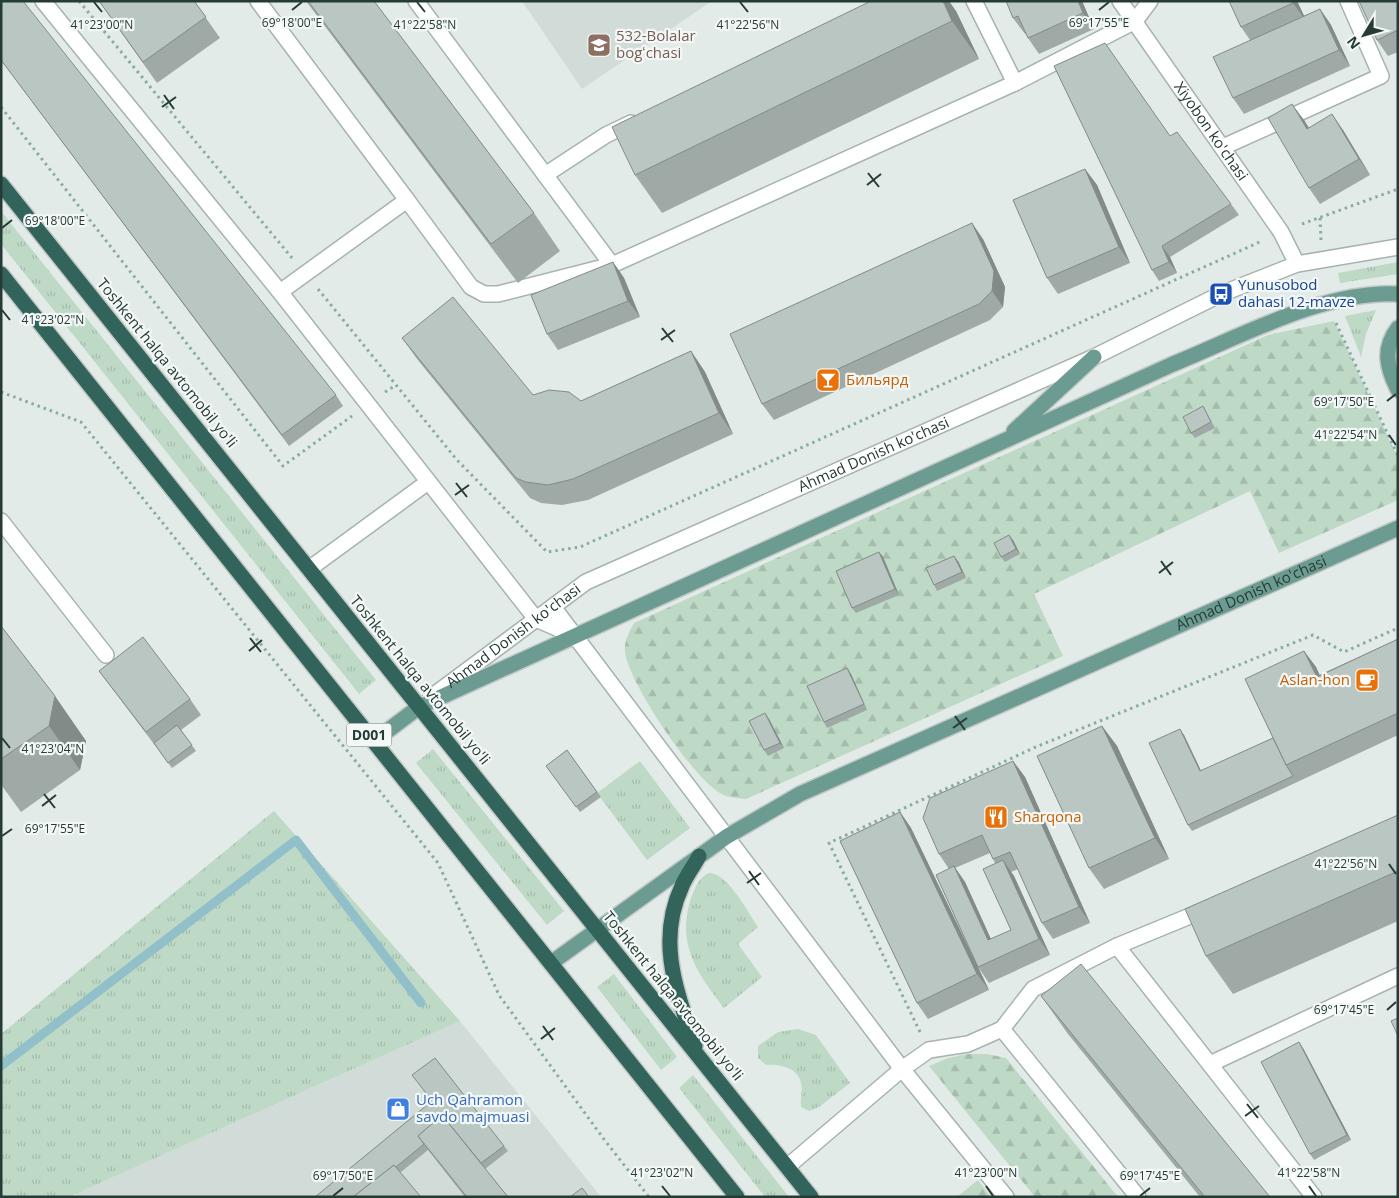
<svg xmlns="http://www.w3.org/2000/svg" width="1399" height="1198" font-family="'Open Sans',sans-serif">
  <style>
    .built { fill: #d1dbd7 }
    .grass { fill: url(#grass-tufts) }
    .forest { fill: url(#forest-firs) }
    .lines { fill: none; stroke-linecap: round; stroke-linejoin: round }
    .stream { stroke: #91c0cb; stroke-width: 9 }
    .minor-casing { stroke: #a6b3af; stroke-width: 18 }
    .major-casing { stroke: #c2c8c6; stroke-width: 18 }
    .highway-casing { stroke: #c2c8c6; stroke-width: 18 }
    .path { stroke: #87aca1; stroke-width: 3; stroke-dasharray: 2.5 4; stroke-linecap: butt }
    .minor { stroke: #fff; stroke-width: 15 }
    .major { stroke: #6c9c91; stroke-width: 15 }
    .highway { stroke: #33645b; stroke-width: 15 }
    .wall { fill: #9faaa6; fill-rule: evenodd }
    .shaded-wall { fill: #828b87 }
    .building { fill: #b9c6c1; stroke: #828b87 }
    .ticks { fill: none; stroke: #253b35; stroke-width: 2 }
    .labels { text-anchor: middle; stroke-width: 4.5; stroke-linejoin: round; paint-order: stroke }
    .shield { fill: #f3f8f6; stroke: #63746f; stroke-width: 1 }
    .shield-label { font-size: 14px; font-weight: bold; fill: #253b35 }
    .education-label { font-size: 15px; fill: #785e54; stroke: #f3f8f6; text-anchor: start }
    .street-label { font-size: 15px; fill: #253b35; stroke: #f3f8f6 }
    .transit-label { font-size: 15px; fill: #164399; stroke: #f3f8f6; text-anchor: start }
    .food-label { font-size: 15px; fill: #c56008; stroke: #f3f8f6; text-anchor: start }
    .shop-label { font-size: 15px; fill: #366cbe; stroke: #f3f8f6; text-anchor: start }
    .ticks-label { font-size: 12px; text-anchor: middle; fill: #253b35; stroke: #f3f8f6; stroke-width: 4.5; stroke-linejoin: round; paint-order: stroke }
  </style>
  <defs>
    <pattern id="grass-tufts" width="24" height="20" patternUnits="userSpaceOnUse" patternTransform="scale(1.25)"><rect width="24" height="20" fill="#bedac6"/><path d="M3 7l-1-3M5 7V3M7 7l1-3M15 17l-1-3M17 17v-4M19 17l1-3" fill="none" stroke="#a3bcab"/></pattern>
    <pattern id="forest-firs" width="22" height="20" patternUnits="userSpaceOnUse" patternTransform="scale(1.25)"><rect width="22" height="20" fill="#bedac6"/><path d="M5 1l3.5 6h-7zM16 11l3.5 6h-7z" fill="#a3bcab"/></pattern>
  </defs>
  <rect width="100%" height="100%" fill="#e3ebe8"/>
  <g class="built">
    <path d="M522,1H712L582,89Z"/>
    <path d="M460,1021L601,1197H69Z"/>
  </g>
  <g class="grass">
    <path d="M1,211L376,680L359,694L1,244Z"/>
    <path d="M1398,262V274L1340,283L1338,273Z"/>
    <path d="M1376,310L1366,334L1361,357L1345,316Z"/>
    <path d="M433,749L564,911L547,925L416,763Z"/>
    <path d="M640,761L690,828L647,860L597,793Z"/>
    <path d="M274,811L460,1021L69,1197H1V1034Z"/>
    <path d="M709,873C727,872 748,912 758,927L738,944L762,977L724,1008C697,973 676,944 691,898C695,888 699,877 709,873Z"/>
    <path d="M614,974L677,1057L661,1070L597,987Z"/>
    <path d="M798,1029L816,1035L850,1083L819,1107L809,1111L801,1107C800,1099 803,1091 801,1083C798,1068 780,1064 766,1065L758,1058V1046L778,1032Z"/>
    <path d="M693,1075L789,1197H765L679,1088Z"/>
  </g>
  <g class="forest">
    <path d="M1334,321L1398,458V500L1279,553L1250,491L1034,594L1063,656L746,799C737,798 728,798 720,793C693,778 628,682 625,652C624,641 629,632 634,623L1268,335Z"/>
    <path d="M967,1054H987L1006,1058L1118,1197H1035L929,1066L948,1058Z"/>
    <path d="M978,1180L991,1197H957Z"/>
  </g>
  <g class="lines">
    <path class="stream" d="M1,1066L296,840L421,1003"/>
    <g class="minor-casing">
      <g id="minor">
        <path d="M43,1L280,292L536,619L573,635"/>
        <path d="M258,1L407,200L280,292"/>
        <path d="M416,1L612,265L1015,83L1135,21L1150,1"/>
        <path d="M974,1L1015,83"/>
        <path id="s1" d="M1120,1L1281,232L1297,264"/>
        <path d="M1223,147L1381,76L1348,1"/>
        <path d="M545,175L606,135L631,123"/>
        <path d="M407,200L471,287L484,294H498L612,265"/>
        <path d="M1,521L106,655"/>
        <path d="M309,569L428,482"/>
        <path d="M553,607L902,1069L1006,1197"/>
        <path id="s2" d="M430,698L586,582L1094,357L1221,294L1297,264L1398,247"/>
        <path d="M1117,946L1314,1197"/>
        <path d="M1002,1029L1138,1197"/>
        <path d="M1210,1064L1398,976"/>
        <path d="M787,1167L902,1069L929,1050L968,1044L1002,1029L1033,989L1117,946L1207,909"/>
      </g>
    </g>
    <g class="major-casing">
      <g id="major">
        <path d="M1398,328C1382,349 1387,368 1398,390"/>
        <path d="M1014,431L1094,357"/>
        <path d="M374,741L419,707L1173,364C1240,337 1324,290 1398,294"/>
        <path id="s3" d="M551,963L726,837L800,794L1398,528"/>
      </g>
    </g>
    <g class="highway-casing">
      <g id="highway">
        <path d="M1,184L811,1197"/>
        <path d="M1,274L737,1197"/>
        <path d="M695,1046C677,992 656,942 682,886C686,876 694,866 699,856"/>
      </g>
    </g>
    <g class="path">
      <path d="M79,1L292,258"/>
      <path d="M1,107L283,466L352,416"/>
      <path d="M1320,218L1321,240"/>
      <path d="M1302,224L1398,189"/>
      <path d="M318,289L457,460L547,552L580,547L1262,241"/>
      <path d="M1336,323L1398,456"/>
      <path d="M1,392L81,422L438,863L499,995L603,1138L649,1197"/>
      <path d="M385,392L396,385"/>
      <path d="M920,1032L829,843L1038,746L1313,635L1344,652L1398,628"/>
    </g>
    <use href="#minor" class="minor"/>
    <use href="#major" class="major"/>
    <use href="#highway" class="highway"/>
  </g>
  <g class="wall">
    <path d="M1,1L336,395L343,406L289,446L1,60Z"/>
    <path d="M99,1H194L220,38L157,83Z"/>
    <path d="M306,1H374L534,213L560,251L518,283Z"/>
    <path d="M1006,1H1082L1094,29L1039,54L1028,38L1026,34H1025L1013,18Z"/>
    <path d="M1229,1H1297L1304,16L1320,9L1331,25L1350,66L1244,114L1233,98L1250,40L1241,27Z"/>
    <path d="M1398,1V52L1388,56L1377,40Z"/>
    <path d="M956,11L979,59L662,213L635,175Z"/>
    <path d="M1304,120L1309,128L1343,130L1370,175L1320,204L1309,188Z"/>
    <path d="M1170,136L1231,204L1239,215L1170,257L1177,273L1159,281L1152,270Z"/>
    <path d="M1085,169L1097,185L1130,263L1058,294L1047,278Z"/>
    <path d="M983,239L1005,287L1003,307L990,320L774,420L762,404Z"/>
    <path d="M613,262L624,278L640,317L558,350L547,334Z"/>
    <path d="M402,338L533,395L581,401L691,351L705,372L733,434L588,500L562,505L541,503L530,498L417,359Z"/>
    <path d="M1203,406L1215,428L1195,438L1191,433Z"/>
    <path d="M1013,540L1020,554L1005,562L1001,557Z"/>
    <path d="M879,552L883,557L899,595L856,613L852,608Z"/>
    <path d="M958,561L966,578L937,591L934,585Z"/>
    <path d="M1,626L86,741L80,770L21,812L2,786H1Z"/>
    <path d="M1398,639V735L1192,831L1188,825L1184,735L1201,771L1273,738L1304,651L1316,667L1319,675Z"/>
    <path d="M99,671L190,699L201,715L181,730L196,751L172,768Z"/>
    <path d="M851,674L867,710L827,728L824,722Z"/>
    <path d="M765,713L769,719L784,748L768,756L764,750Z"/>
    <path d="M1102,726L1117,746L1169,859L1104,889L1089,868Z"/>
    <path d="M567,750L601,797L580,812L546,766Z"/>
    <path d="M1013,761L1025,777L1090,923L1053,939L1042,923L1018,869L1011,872L1014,876L1050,955L989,983L978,967L949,869L939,854ZM990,853L995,863L1011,930L991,939L965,882L955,868Z"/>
    <path d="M900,812L911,828L989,990L928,1019L917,1003Z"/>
    <path d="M1398,815V921L1233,994L1206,956Z"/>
    <path d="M1041,996L1270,1197H1200L1068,1034Z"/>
    <path d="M1303,1048L1351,1140L1314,1160L1310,1154Z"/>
    <path d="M432,1101L504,1146L508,1151L485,1169L508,1197H465L428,1150L401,1172L315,1197Z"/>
  </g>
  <g class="shaded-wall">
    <path d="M943,1H949L956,11L979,59L952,21Z"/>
    <path d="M1078,1H1082L1094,29L1083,13Z"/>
    <path d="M1292,1H1297L1308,24L1293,3Z"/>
    <path d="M1320,9L1331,25L1350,66L1339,50Z"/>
    <path d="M1292,104L1304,120L1319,145L1307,129Z"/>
    <path d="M1332,114L1343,130L1370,175L1359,159Z"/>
    <path d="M1085,169L1097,185L1130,263L1119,247Z"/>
    <path d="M972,223L983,239L1005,287L1003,307L992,291Z"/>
    <path d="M1162,246L1170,257L1177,273L1169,262Z"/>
    <path d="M613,262L624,278L640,317L628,301Z"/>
    <path d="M691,351L705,372L733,434L719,413Z"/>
    <path d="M1009,535L1013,540L1020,554L1016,549Z"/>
    <path d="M879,552L883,557L899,595L895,589Z"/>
    <path d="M954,556L958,561L966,578L962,572Z"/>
    <path d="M1304,651L1316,667L1328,693L1317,677Z"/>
    <path d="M847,668L851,674L867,710L864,704Z"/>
    <path d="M55,696L86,741L80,770L49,726Z"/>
    <path d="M765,713L769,719L784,748L780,743Z"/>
    <path d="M1102,726L1117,746L1169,859L1155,838Z"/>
    <path d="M1180,729L1184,735L1204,777L1200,771Z"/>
    <path d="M1013,761L1025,777L1090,923L1079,907Z"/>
    <path d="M900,812L911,828L989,990L977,974Z"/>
    <path d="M1003,860L1014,876L1050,955L1039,939Z"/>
    <path d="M954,866L965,882L999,957L988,940Z"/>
    <path d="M1299,1042L1303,1048L1351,1140L1347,1135Z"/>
  </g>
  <g class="building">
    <path d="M1,1H23L336,395L282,435L1,60Z"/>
    <path d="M99,1H194L206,17L143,62Z"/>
    <path d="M308,1H374L534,213L491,244Z"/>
    <path d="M871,1H943L952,21L635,175L612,127Z"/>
    <path d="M1006,1H1078L1083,13L1028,38L1018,16L1013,18Z"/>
    <path d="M1229,1H1292L1293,3L1241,27Z"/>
    <path d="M1359,1H1398V30L1377,40Z"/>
    <path d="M1320,9L1339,50L1233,98L1213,57Z"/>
    <path d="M1105,43L1170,136L1177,132L1231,204L1162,246L1169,262L1152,270L1054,66Z"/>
    <path d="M1292,104L1307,129L1332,114L1359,159L1309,188L1268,118Z"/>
    <path d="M1085,169L1119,247L1047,278L1013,200Z"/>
    <path d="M972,223L994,271L992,291L979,304L762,404L730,334Z"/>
    <path d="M613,262L628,301L547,334L531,295Z"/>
    <path d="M453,297L533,395L549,390L569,392L581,401L691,351L719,413L573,479L548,485L526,482L516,478L402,338Z"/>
    <path d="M1203,406L1211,422L1191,433L1183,417Z"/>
    <path d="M1009,535L1016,549L1001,557L994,543Z"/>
    <path d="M879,552L895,589L852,608L836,571Z"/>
    <path d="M954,556L962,572L934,585L926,568Z"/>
    <path d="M1,626L55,696L49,726L1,759Z"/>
    <path d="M143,637L190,699L146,732L99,671Z"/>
    <path d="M1398,639V713L1286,765L1245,679L1304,651L1317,677Z"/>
    <path d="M847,668L864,704L824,722L807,686Z"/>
    <path d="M765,713L780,743L764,750L749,721Z"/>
    <path d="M177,725L192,745L168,763L154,743Z"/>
    <path d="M1102,726L1155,838L1089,868L1037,756Z"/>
    <path d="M1180,729L1200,771L1273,738L1286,765L1293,776L1188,825L1149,743Z"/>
    <path d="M567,750L597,792L576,807L546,766Z"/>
    <path d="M1013,761L1079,907L1042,923L1010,852L993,859L982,835L939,854L923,818L930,798Z"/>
    <path d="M900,812L977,974L917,1003L840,841Z"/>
    <path d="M1398,815V871L1206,956L1185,909Z"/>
    <path d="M1003,860L1039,939L978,967L936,875L954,866L988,940L1011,930L983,869Z"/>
    <path d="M1081,964L1270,1197H1205L1041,996Z"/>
    <path d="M1398,1018V1036L1391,1021Z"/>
    <path d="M1299,1042L1347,1135L1310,1154L1261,1062Z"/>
    <path d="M435,1058L504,1146L481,1163L442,1115L418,1136L424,1144L396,1167L394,1165L353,1197H315L432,1101L412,1075Z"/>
    <path d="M442,1115L508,1197H467L418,1136Z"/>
    <path d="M394,1165L421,1197H353Z"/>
    <path d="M582,1188L589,1197H570Z"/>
  </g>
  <path class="ticks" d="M94,2L102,12M417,2L425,12M740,2L748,12M292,10L302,2M1099,10L1109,2M164,95L174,109M162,107L176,97M868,173L879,187M867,185L881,174M2,228L12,220M2,310L10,320M662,328L673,342M661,340L675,330M1387,401L1396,394M1389,435L1396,445M456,483L467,497M455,495L469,485M1161,561L1171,575M1159,573L1173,562M250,638L261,652M249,651L262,640M955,716L965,730M953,728L967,718M2,738L10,748M44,794L55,808M42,806L56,795M2,836L12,829M1389,864L1396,874M749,871L759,885M747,883L761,873M1387,1010L1396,1002M543,1026L553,1040M541,1039L555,1028M1247,1104L1258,1118M1245,1116L1259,1106M662,1186L670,1196M986,1186L993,1196M1309,1186L1316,1196M333,1196L343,1188M1140,1196L1150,1188"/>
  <defs>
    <g id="school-square" transform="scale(1.25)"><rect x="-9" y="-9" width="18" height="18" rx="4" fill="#8d6e63" stroke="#f3f8f6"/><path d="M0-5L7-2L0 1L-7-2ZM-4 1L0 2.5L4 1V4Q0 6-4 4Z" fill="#fff"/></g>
    <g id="bus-square" transform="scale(1.25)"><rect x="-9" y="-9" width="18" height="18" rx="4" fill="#1a4fb4" stroke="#f3f8f6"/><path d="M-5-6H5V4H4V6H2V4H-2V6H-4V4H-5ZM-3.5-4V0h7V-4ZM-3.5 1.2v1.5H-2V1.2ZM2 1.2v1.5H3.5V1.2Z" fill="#fff"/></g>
    <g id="bar-square" transform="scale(1.25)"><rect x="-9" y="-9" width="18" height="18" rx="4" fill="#e8710a" stroke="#f3f8f6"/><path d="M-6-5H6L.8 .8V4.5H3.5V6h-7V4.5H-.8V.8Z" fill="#fff"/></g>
    <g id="cafe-square" transform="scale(1.25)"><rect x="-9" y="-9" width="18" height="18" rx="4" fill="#e8710a" stroke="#f3f8f6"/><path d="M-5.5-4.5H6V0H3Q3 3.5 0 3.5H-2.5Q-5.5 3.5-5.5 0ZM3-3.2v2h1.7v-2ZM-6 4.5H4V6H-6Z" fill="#fff"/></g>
    <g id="restaurant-square" transform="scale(1.25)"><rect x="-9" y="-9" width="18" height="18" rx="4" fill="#e8710a" stroke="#f3f8f6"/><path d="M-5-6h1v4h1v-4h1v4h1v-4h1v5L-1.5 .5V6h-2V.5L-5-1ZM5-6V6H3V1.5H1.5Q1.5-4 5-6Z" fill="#fff"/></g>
    <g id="shop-square" transform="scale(1.25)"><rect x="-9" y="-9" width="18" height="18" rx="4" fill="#3f7fe0" stroke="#f3f8f6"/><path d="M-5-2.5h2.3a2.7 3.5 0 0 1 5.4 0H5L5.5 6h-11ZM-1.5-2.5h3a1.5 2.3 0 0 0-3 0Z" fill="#fff"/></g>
  </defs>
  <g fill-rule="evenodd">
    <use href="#school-square" x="599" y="45"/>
    <use href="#bus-square" x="1221" y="294"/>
    <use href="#bar-square" x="828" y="380"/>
    <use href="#cafe-square" x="1367" y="680"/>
    <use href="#restaurant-square" x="996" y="817"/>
    <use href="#shop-square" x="398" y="1109"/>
  </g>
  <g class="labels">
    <rect class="shield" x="346.5" y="723.5" width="45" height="23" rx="4"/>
    <g class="shield-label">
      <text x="369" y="740">D001</text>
    </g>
    <g class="education-label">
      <text x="616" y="41">532-Bolalar<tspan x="616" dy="17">bogʻchasi</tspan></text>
    </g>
    <g class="street-label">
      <text dy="5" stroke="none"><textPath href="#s1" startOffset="159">Xiyobon ko'chasi</textPath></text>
      <text transform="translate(167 363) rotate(51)" y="5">Toshkent halqa avtomobil yo'li</text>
      <text dy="5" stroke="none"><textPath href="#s2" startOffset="509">Ahmad Donish ko'chasi</textPath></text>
      <text dy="5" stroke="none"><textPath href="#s3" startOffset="795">Ahmad Donish ko'chasi</textPath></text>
      <text dy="5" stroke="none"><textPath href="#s2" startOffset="104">Ahmad Donish ko'chasi</textPath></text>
      <text transform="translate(420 680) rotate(51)" y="5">Toshkent halqa avtomobil yo'li</text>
      <text transform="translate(673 996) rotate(51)" y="5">Toshkent halqa avtomobil yo'li</text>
    </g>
    <g class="transit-label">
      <text x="1238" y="290">Yunusobod<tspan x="1238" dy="17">dahasi 12-mavze</tspan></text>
    </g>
    <g class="food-label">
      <text x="846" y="385">Бильярд</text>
      <text x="1350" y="685" text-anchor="end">Aslan-hon</text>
      <text x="1014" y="822">Sharqona</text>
    </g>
    <g class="shop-label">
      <text x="416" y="1105">Uch Qahramon<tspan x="416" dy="17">savdo majmuasi</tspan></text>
    </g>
  </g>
  <g class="ticks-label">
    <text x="292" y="27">69°18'00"E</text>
    <text x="1099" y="27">69°17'55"E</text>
    <text x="102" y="29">41°23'00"N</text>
    <text x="425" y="29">41°22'58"N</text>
    <text x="748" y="29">41°22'56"N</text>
    <text x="55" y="225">69°18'00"E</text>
    <text x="53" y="324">41°23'02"N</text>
    <text x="1344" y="406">69°17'50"E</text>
    <text x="1346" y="439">41°22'54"N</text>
    <text x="53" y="753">41°23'04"N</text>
    <text x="55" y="833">69°17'55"E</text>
    <text x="1346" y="868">41°22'56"N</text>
    <text x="1344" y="1014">69°17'45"E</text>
    <text x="662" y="1177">41°23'02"N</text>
    <text x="986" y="1177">41°23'00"N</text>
    <text x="1309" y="1177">41°22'58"N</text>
    <text x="343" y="1180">69°17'50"E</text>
    <text x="1150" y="1180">69°17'45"E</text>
  </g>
  <rect width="1399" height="1198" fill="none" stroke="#253b35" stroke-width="5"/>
  <g transform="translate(1364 35) rotate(233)" stroke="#f3f8f6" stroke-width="4" paint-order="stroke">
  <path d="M0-4L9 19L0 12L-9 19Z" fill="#253b35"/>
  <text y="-8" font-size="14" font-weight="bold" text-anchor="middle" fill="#253b35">N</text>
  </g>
</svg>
